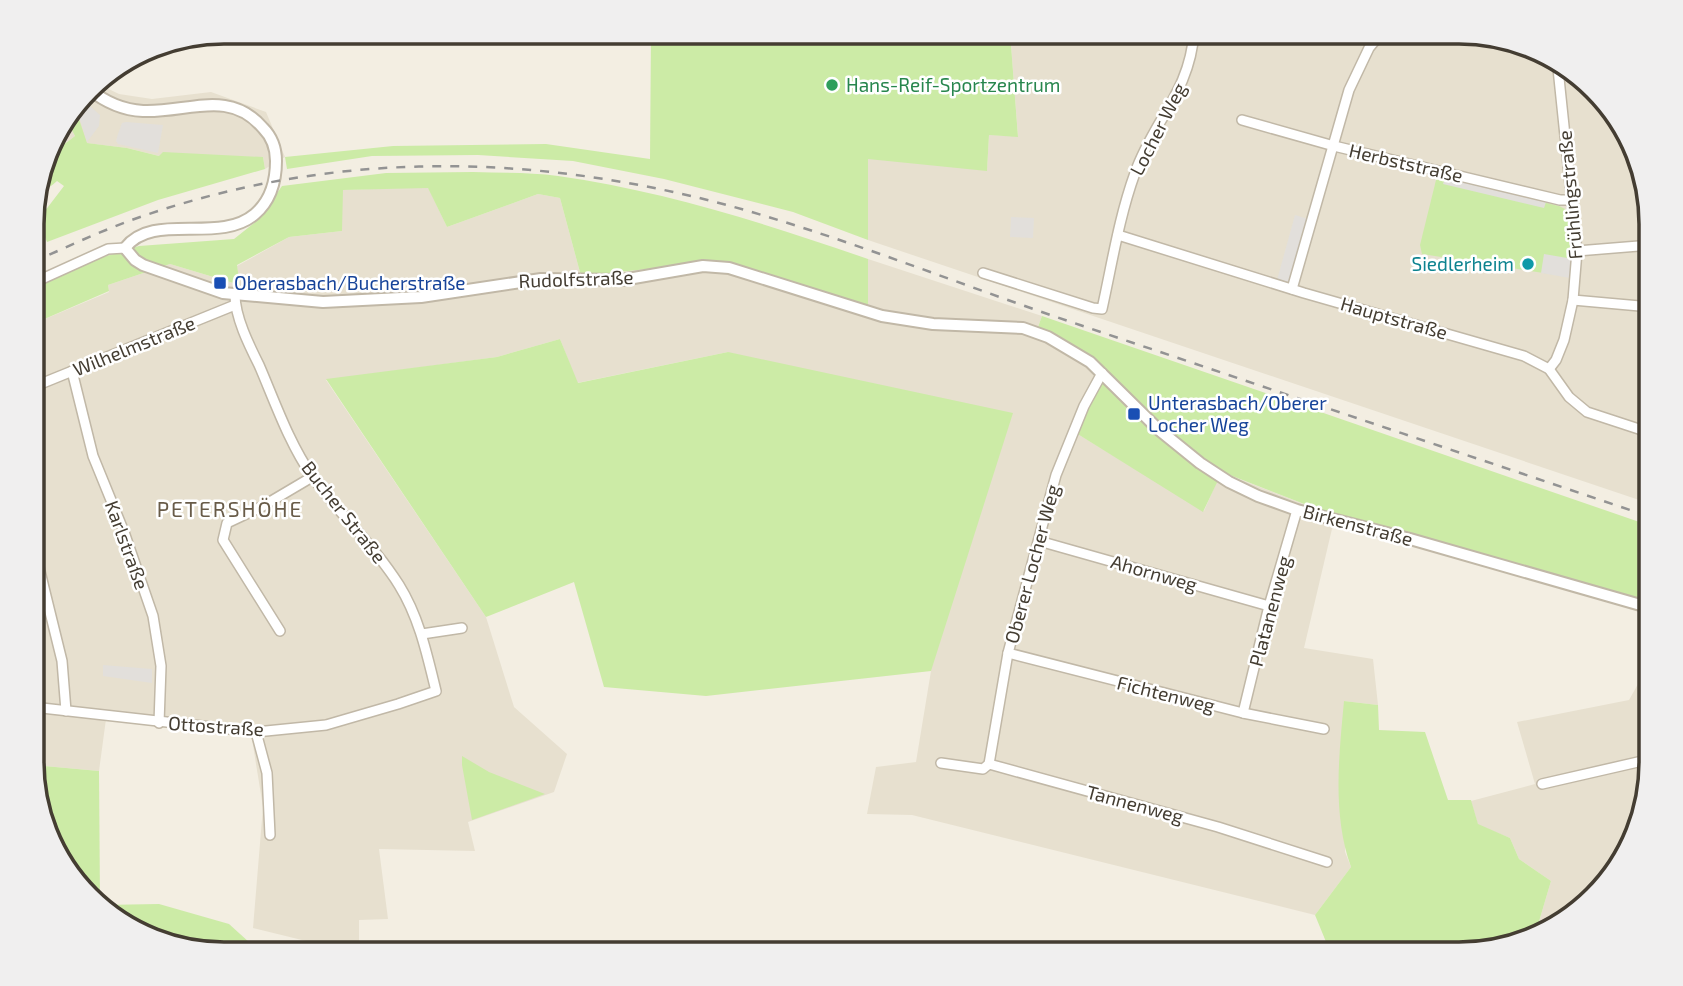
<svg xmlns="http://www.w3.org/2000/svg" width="1683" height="986" font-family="'Exo 2',sans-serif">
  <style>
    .residential { fill: #e7e0cf }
    .green { fill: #cceba6 }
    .parking { fill: #e2dfdb }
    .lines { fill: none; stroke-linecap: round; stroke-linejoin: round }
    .minor-casing { stroke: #c1b8a7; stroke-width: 12 }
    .tertiary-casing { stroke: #c1b8a7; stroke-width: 14 }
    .minor { stroke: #fff; stroke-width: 9 }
    .tertiary { stroke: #fff; stroke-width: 10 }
    .rail { stroke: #939393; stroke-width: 2.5; stroke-dasharray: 9 9; stroke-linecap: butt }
    .leisure-dot { fill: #2e9e5b; stroke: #fff; stroke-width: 2.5 }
    .culture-dot { fill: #0f9aa8; stroke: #fff; stroke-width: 2.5 }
    .transit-dot { fill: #1a4fb4; stroke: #fff; stroke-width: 2.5 }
    .labels { text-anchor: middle; stroke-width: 5; stroke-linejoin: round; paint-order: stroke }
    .leisure-label { font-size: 19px; fill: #27864d; stroke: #fff; text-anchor: start }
    .street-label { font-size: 19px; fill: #443d32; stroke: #fff }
    .culture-label { font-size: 19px; fill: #0d838f; stroke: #fff; text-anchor: end }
    .transit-label { font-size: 19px; fill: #164399; stroke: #fff; text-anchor: start }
    .neighbourhood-label { font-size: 21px; letter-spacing: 2px; fill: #685b48; stroke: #fff }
    .rim { fill: none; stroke: #443d32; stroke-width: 3.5 }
  </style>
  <rect width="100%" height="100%" fill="#f3eee2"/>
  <g class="residential">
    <path d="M1010,32H1460L1556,57L1626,127L1651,210V504L868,240V158L987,170L989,135L1018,136Z"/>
    <path d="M94,82L119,94L152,99L211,92L266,112L285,157L265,169L263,157L159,156L127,148L86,143L75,107Z"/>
    <path d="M66,119L75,136L46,158L51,138Z"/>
    <path d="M428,187L447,227L538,194L560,198L581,276L723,261L867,307L868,259L1042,316L1038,327L1093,358L1106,373L1076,433L1204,511L1221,472L1335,516L1304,648L1373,659L1378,705L1344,701L1345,852L1351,867L1315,915L912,815L867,814L876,767L916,762L931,671L728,352L577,383L560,339L497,357L326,380L486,617L514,707L567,754L554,792L468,822L475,851L379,849L388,919L359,920V954L253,928L263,807L251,733L106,719L99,771L33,765V324L109,292L108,285L170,264L240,285L237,266L289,237L342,231V190Z"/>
    <path d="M1651,661V775L1626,859L1556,929L1535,935L1551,881L1519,859L1510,838L1478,825L1471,801L1535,784L1517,722L1629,700Z"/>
  </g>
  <g class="green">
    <path d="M563,32H1010L1018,137L989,135L987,171L868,159V240L793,212L664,179L573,161L478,155L372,156L287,169L285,157L393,146L546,144L650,159L651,35Z"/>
    <path d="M75,107L87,143L127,148L159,156L163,152L263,157L265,169L158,200L47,242L38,220L64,186L57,181C50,187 46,191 36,190L46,158L75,136L66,119Z"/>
    <path d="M473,172C501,173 530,172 558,176C664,191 767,224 868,259V307L723,261L581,276L560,198L538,194L447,227L428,188L343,190L342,231L289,237L237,265L240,285L170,264L108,285L109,291L33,324V288L100,258L139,246L234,239L259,219L282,186L386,173Z"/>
    <path d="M1437,176L1559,206L1569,211L1573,236L1569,277L1422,254L1420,245Z"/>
    <path d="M1042,316L1651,526V609L1335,516L1222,472L1203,512L1076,433L1106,373L1093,358L1038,327Z"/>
    <path d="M560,339L578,383L728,352L1013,413L931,671L706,696L604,687L574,582L486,617L326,379L497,357Z"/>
    <path d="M1344,701L1378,705L1379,730L1425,732L1448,800H1471L1478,824L1510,838L1519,859L1551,881L1535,935L1472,954H1331L1315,915L1351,867C1332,814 1339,756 1344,701Z"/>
    <path d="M462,756L489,772L545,794L472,820L462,765Z"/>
    <path d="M33,765L99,771L100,903L64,869L33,787Z"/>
    <path d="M159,904L229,924L250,943V954H223L127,929L102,905Z"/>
  </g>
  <g class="parking">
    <path d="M82,99L100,115L99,126L87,142L76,107Z"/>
    <path d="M126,122L163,125L158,153L118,144L116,141L118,134L122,123Z"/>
    <path d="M1445,178L1546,202L1544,208L1443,184Z"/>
    <path d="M1295,215L1308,219L1289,284L1277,280Z"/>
    <path d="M1011,217L1034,218L1033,238L1010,237Z"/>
    <path d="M1544,254L1573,259L1570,278L1541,273Z"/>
    <path d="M103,665L152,669V683L103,676Z"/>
  </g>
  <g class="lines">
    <g class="minor-casing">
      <g id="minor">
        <path d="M1074,32L1083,36L1104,32"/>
        <path d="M1242,120L1334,146L1560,200H1571"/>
        <path d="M1118,235L1304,293L1524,356L1549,369L1569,397L1587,412L1651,433"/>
        <path d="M1577,251L1651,245"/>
        <path d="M983,273L1093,308L1102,309C1112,264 1119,217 1135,173C1153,121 1190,92 1194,32"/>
        <path d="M33,283L108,249L125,248"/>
        <path d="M1292,289L1349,90L1369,48L1382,32"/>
        <path d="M1573,300L1651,307"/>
        <path d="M1549,369L1556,360L1564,340L1573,300L1577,251L1557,59"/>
        <path d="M72,371L93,456L124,532L153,616L161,666L159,723"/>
        <path d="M33,387L235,305"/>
        <path d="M1039,541L1269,606"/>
        <path d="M33,543L62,661L66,711"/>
        <path d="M280,631L223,540L227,523L263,506L312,477"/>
        <path d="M422,634L462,628"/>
        <path d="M1008,653L1243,713L1324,729"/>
        <path d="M33,707L256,732L326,725L398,704L436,691C427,654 419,617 399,585C374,545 339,514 312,476C289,443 275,402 259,365C249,345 235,317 235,295"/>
        <path d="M1243,713L1269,606L1297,510"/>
        <path d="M256,732L267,773L270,835"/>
        <path d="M941,763L983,769L989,764L1218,827L1327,862"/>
        <path d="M989,764L1008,653L1056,475L1084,406L1102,373"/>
        <path d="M1542,784L1651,759"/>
      </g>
    </g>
    <g class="tertiary-casing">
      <path id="tertiary" d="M89,89C105,102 122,110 143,111C187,113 229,88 263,128C272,137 276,148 276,161C276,182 270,201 255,214C219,245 153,211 125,248L135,260L143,265L223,293L323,302L421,297L541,279L622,280L703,266L729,268L882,316L933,324L1023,328L1048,337L1090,362L1158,429L1200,463L1229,482L1258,496L1297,510L1410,539L1651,608"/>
    </g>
    <use href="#minor" class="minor"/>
    <use href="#tertiary" class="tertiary"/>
    <path class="rail" d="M33,262C69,246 105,229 143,216C336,150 531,153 727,205C847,238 963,286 1080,325C1270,389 1461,453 1651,517"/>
  </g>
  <circle class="leisure-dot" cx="832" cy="85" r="7"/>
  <circle class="culture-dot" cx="1528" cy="264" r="7"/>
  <g class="transit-dot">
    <rect x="213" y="276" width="14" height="14" rx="3.5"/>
    <rect x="1127" y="407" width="14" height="14" rx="3.5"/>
  </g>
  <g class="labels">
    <g class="leisure-label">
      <text x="846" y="92">Hans-Reif-Sportzentrum</text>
    </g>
    <g class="street-label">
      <text transform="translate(1158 129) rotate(-63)" y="7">Locher Weg</text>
      <text transform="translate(1406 163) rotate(13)" y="7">Herbststraße</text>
      <text transform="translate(1570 195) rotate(-95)" y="7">Frühlingstraße</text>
      <text transform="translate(576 279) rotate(-2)" y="7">Rudolfstraße</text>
      <text transform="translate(1394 318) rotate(16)" y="7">Hauptstraße</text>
      <text transform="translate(134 346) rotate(-22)" y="7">Wilhelmstraße</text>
      <text transform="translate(344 512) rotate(52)" y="7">Bucher Straße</text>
      <text transform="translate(1358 525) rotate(15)" y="7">Birkenstraße</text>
      <text transform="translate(127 545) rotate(70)" y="7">Karlstraße</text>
      <text transform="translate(1032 564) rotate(-75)" y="7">Oberer Locher Weg</text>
      <text transform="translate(1154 573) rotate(16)" y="7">Ahornweg</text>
      <text transform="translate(1270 611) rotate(-75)" y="7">Platanenweg</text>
      <text transform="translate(1166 694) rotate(14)" y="7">Fichtenweg</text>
      <text transform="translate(216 726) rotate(4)" y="7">Ottostraße</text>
      <text transform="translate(1135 804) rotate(15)" y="7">Tannenweg</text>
    </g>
    <g class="culture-label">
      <text x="1514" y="271">Siedlerheim</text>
    </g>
    <g class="transit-label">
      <text x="234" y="290">Oberasbach/Bucherstraße</text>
      <text x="1148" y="410">Unterasbach/Oberer<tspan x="1148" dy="22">Locher Weg</tspan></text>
    </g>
    <g class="neighbourhood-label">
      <text x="230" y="517">PETERSHÖHE</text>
    </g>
  </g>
  <path d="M0 0H1683V986H0ZM224 44H1459A180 180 0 0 1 1639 224V762A180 180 0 0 1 1459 942H224A180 180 0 0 1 44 762V224A180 180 0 0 1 224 44Z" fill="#f0efef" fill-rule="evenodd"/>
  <path class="rim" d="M224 44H1459A180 180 0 0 1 1639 224V762A180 180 0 0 1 1459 942H224A180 180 0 0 1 44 762V224A180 180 0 0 1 224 44Z"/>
</svg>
